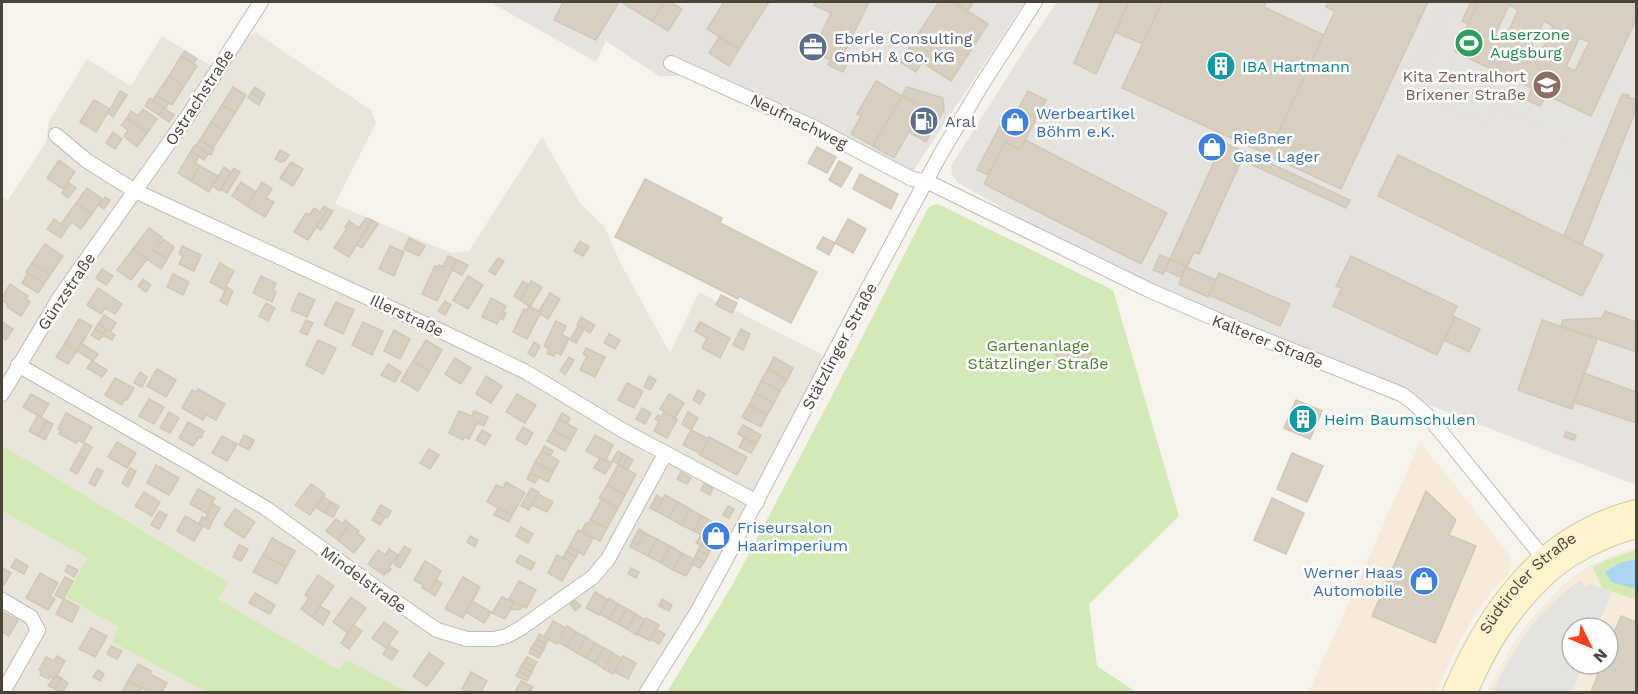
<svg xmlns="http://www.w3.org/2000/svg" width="1638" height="694" font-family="'Work Sans',sans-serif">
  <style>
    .residential { fill: #eae5da }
    .commercial { fill: #f7ead8; fill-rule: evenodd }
    .industrial { fill: #e6e2dd }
    .green { fill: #d2eab5 }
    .parking { fill: #e5e3e0 }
    .water { fill: #a9d4f2 }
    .building { fill: #d8cfc1; stroke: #d3c7b4; stroke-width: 1.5; fill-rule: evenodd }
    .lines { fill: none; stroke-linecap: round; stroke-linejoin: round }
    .street-casing { stroke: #c2bbae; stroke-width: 16 }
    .secondary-casing { stroke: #d6c79b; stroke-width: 22 }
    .street { stroke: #fff; stroke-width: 14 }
    .secondary { stroke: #fff3cd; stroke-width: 20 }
    .labels { text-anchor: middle; stroke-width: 5; stroke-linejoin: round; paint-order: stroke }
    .leisure-label { font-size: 16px; fill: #27864d; stroke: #fff; text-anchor: start }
    .service-label { font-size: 16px; fill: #4e5e75; stroke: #fff; text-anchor: start }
    .culture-label { font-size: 16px; fill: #0d838f; stroke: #fff; text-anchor: start }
    .education-label { font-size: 16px; fill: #785e54; stroke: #fff; text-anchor: end }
    .street-label { font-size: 16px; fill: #4b4439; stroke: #fff }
    .shop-label { font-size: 16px; fill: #366cbe; stroke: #fff; text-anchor: start }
    .park-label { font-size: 16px; fill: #4a7f2a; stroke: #fff }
  </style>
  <rect width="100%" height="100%" fill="#f6f3ec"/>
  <g class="residential">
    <path d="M255,32L371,110L376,123L335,204L451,253L469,251L542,137L580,203L604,226L621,264L670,353L699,292L831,359L647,692H407L346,659L339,670L218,599L227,581L2,445V197L8,200L46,142L49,121L87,59L131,86L162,36L213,67Z"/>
    <path d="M2,511L87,558L120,627L112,642L206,692H2Z"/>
  </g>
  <g class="commercial">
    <path d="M1421,440L1430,457L1442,469L1510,556L1511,566L1508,575L1492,591L1474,616L1458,644L1436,692H1309Z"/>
    <path d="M1636,547V692H1487L1514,642L1536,613L1564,584L1587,567L1606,558ZM1572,628H1608V664H1572Z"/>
  </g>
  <g class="industrial">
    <path d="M490,2H1025L913,171L687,76H659L606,41L596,62Z"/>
    <path d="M1057,2H1636V485L1336,369L1151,291L958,183L952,175L951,166L1025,49Z"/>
  </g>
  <g class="green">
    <path d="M938,204L1113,290L1179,516L1089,604L1097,666L1136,692H667L733,584L833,394L928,208L933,205Z"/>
    <path d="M2,445L228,582L218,599L339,670L346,659L407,692H206L112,642L119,627L66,597L87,558L2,511Z"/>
    <path d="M1636,550V600L1602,588L1593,567L1607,560Z"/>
  </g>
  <g class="parking">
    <path d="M1444,2H1454L1409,99L1400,95Z"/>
    <path d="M1447,53L1589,119L1577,143L1494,104L1485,123L1425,97Z"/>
    <path d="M1620,149L1636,154L1630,170L1636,173V191L1609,182Z"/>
    <path d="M1580,580L1585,587L1591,584L1612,592L1597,628H1572V664H1583L1572,692H1492L1507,663L1522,639L1540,615L1561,595Z"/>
  </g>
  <path class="water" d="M1636,559V589L1612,582L1605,572L1620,563Z"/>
  <g class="building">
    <path d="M563,2H619L596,40L554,20Z"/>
    <path d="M621,2H665L652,21Z"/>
    <path d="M665,2H670L682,9L668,31L652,21Z"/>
    <path d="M724,2H769L739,49L707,29Z"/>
    <path d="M816,2H869L842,57L834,53L831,60L806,49L810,40L817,43L831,13L814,5Z"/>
    <path d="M939,2H953L988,24L951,81L922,62L916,72L900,62Z"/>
    <path d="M953,2H971L973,3L967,11Z"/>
    <path d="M1101,2H1129L1096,74L1074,63Z"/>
    <path d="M1129,2H1162L1143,44L1115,32Z"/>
    <path d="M1162,2H1266L1264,7L1324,35L1268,155L1122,88Z"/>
    <path d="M1328,2H1428L1341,189L1268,155L1335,11L1326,7Z"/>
    <path d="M1471,2H1479L1469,24L1462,21Z"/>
    <path d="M1478,2H1636V19L1591,116L1455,52ZM1509,5L1518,10L1505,39L1495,35ZM1544,21L1553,26L1540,55L1530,51ZM1579,38L1589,42L1575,71L1566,67Z"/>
    <path d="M719,37L739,49L729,66L709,53Z"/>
    <path d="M185,51L197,59L193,64L181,56Z"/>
    <path d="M834,53L849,60L843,72L828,65Z"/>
    <path d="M181,56L197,66L184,86L169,76Z"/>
    <path d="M169,76L184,86L172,105L156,95Z"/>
    <path d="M876,81L902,96L873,146L851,134L861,116L857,114Z"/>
    <path d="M233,87L246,95L235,113L222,105Z"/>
    <path d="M255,87L265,94L262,99L251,93Z"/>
    <path d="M907,87L943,98L944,110L926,142L909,132L923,107L902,96Z"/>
    <path d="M1532,88L1546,95L1540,106L1527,100Z"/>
    <path d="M120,91L127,95L113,117L108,113Z"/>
    <path d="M1028,91L1046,100L1020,150L1005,142L988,175L977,170L1005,116L1012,120Z"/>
    <path d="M251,93L262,99L259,105L248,98Z"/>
    <path d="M1622,94L1629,95L1628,97L1636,100V109L1582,245L1564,236Z"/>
    <path d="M156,95L169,103L165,109L153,100Z"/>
    <path d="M902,96L923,107L894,158L873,146Z"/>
    <path d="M150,98L164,108L159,115L145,106Z"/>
    <path d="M94,100L110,109L96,132L80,122Z"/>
    <path d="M222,105L235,113L224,131L211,122Z"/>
    <path d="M164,108L174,115L169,122L159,115Z"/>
    <path d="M143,109L157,119L147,133L127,118L131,111L138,116Z"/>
    <path d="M127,118L147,133L137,147L124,136L128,130L121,125Z"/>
    <path d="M211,122L224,131L213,148L200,140Z"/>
    <path d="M113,132L122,139L115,149L106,143Z"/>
    <path d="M200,140L214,149L211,155L196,146Z"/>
    <path d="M1025,140L1167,213L1141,264L984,184L1005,142L1020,150Z"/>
    <path d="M1223,142L1245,152L1199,254L1194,252L1187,267L1170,259Z"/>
    <path d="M195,145L208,154L204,160L191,151Z"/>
    <path d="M817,147L836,157L827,173L808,163Z"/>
    <path d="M280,150L289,155L285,161L280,162L275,159Z"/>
    <path d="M191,151L199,156L195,163L200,166L191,181L178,173Z"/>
    <path d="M1245,152L1350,200L1346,208L1242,160Z"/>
    <path d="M1398,155L1603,255L1582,296L1378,196Z"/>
    <path d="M59,160L75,172L63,189L47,178Z"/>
    <path d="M839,161L852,168L841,187L829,180Z"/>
    <path d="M291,162L303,169L293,186L280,178Z"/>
    <path d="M200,166L218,176L209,192L191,181Z"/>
    <path d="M224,167L231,172L220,191L212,186Z"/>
    <path d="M234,168L240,172L227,193L221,189Z"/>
    <path d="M860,174L898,194L891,209L853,189Z"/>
    <path d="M645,179L722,218L720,223L817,272L791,323L739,296L738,299L615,237Z"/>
    <path d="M241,182L256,192L247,206L232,196Z"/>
    <path d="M262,182L272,189L266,198L274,202L265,217L247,206Z"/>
    <path d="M69,183L76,188L68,198L62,193Z"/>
    <path d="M87,188L102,199L92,214L76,203Z"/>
    <path d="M105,197L110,200L104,209L99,206Z"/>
    <path d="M76,203L92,214L81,229L72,222L67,228L61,224Z"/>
    <path d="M324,206L328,209L308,240L294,232L306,213L309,215L314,208L320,212Z"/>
    <path d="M328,209L333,211L321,230L316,227Z"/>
    <path d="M366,218L372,220L349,257L334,248L347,228L345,227L349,221L359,228Z"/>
    <path d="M54,219L67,228L61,238L47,229Z"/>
    <path d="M848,219L866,229L853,253L835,243Z"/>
    <path d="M372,220L378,224L362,248L357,245Z"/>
    <path d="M149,228L162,237L153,250L167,259L161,269L133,249Z"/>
    <path d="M823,237L835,243L829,255L817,248Z"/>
    <path d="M409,238L425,246L419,256L404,249Z"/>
    <path d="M163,239L174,247L167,259L155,251Z"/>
    <path d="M580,241L589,247L583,256L574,251Z"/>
    <path d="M45,244L63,256L50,275L32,263Z"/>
    <path d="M182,246L201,255L194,271L179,264L183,256L179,254Z"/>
    <path d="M390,246L404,252L394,276L379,269Z"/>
    <path d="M133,249L147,259L131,280L117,270Z"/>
    <path d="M1160,255L1170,259L1163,274L1153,270Z"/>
    <path d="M448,256L457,260L437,301L422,294L435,266L438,267L439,265L443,267Z"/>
    <path d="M1351,256L1457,306L1452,316L1455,317L1437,355L1333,306L1342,288L1336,286Z"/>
    <path d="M498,258L504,261L495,275L489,271Z"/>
    <path d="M1170,259L1186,266L1180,277L1165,270Z"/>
    <path d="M457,260L468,265L462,275L452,270Z"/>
    <path d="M32,263L50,275L44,284L26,272Z"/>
    <path d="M220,263L234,271L224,290L210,282Z"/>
    <path d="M1186,267L1216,280L1208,297L1179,284Z"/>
    <path d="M102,269L113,276L106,285L96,278Z"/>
    <path d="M28,273L44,284L38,293L22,283Z"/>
    <path d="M1219,273L1290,304L1280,326L1209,295Z"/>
    <path d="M173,274L189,282L183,295L167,287Z"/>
    <path d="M261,276L276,283L273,290L276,292L272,302L253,293Z"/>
    <path d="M468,276L483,285L468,309L453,300Z"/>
    <path d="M143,279L151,285L146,292L138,286Z"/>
    <path d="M523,281L529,285L520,300L514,296Z"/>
    <path d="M531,281L542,287L530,307L520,300Z"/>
    <path d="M10,284L28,296L26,299L30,302L21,316L7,307L8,305L2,300V298Z"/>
    <path d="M227,287L233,291L227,305L220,301Z"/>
    <path d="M98,288L122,304L115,314L105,308L101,314L87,305Z"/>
    <path d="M299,293L315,300L307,317L291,310Z"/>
    <path d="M550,293L560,299L548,319L540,314L541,312L539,311Z"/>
    <path d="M721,295L737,303L732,313L716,305Z"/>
    <path d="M491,298L506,306L503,312L506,313L503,320L500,318L497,324L482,317Z"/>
    <path d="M445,301L451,305L445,315L438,311Z"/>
    <path d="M336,302L354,310L343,334L324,325Z"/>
    <path d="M266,303L275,308L268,321L259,316Z"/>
    <path d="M529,306L541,312L527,339L513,332L524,309L527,310Z"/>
    <path d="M1605,311L1636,322V352L1561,326L1563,320L1602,318Z"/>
    <path d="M104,315L116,323L110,332L98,324Z"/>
    <path d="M581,317L589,322L584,329L577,325Z"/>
    <path d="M1455,317L1480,329L1469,352L1444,340Z"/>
    <path d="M79,319L92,326L77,351L65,343Z"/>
    <path d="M306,320L313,323L307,335L300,332Z"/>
    <path d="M1542,320L1597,339L1572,409L1518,390Z"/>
    <path d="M556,321L566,326L562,335L569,338L561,355L556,352L554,356L547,353L549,349L544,346Z"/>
    <path d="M2,322L13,329L6,340L2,337Z"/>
    <path d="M363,322L383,331L372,355L352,345Z"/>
    <path d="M589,322L595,325L590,333L584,329Z"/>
    <path d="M700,322L730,338L720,358L702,348L707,338L695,331Z"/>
    <path d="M98,324L106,329L103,334L95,329Z"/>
    <path d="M578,326L584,329L576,343L570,340Z"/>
    <path d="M95,329L103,334L106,329L115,335L112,340L103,335L99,340L91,335Z"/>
    <path d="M741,329L750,334L743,350L733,345Z"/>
    <path d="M394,330L410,339L400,359L384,351Z"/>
    <path d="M609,334L620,340L615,349L604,343Z"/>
    <path d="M1081,338L1093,357L1082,364L1076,355L1062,365L1055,353L1063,347L1064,349Z"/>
    <path d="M318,340L336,348L323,374L306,365Z"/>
    <path d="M426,340L442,350L430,371L413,361Z"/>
    <path d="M534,342L540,346L534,357L528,353Z"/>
    <path d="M65,343L77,351L68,364L56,357Z"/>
    <path d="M81,343L98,354L93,361L77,351Z"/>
    <path d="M586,348L605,357L595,377L580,370L587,356L583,354Z"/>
    <path d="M569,357L574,360L565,375L560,371Z"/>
    <path d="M774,357L793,368L787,380L768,369Z"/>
    <path d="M455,358L471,368L461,384L445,374Z"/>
    <path d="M92,361L107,370L102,377L87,368Z"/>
    <path d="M413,361L430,371L418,391L401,381Z"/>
    <path d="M388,364L401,372L395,382L381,375Z"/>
    <path d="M157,369L176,380L166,397L147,386Z"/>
    <path d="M768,369L787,380L780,391L761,381Z"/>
    <path d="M140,372L147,377L142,387L134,383Z"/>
    <path d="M1584,373L1636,392V423L1574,402Z"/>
    <path d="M486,376L502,386L491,403L476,394Z"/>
    <path d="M649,376L656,380L650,390L644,387Z"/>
    <path d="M115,378L134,388L127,400L125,399L122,405L105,395Z"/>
    <path d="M761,381L780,391L774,403L755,393Z"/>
    <path d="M627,383L643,391L634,408L618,400Z"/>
    <path d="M198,389L225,404L216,420L206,415L203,420L182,408L192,390L196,392Z"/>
    <path d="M698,390L705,394L700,404L693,400Z"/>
    <path d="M755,393L774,403L767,415L749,405Z"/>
    <path d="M31,394L49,404L41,417L23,407Z"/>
    <path d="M517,394L536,405L525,423L506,412Z"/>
    <path d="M669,394L684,403L675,418L660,409Z"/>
    <path d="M149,399L164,407L154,424L139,416Z"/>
    <path d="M1296,400L1322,411L1310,439L1284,428Z"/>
    <path d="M749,405L767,415L761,427L742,417Z"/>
    <path d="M642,408L651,413L645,424L636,419Z"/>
    <path d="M459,411L472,416L474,411L488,417L484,426L477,423L469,439L464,437L463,440L449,433Z"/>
    <path d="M169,412L179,418L170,433L160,428Z"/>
    <path d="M664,412L677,420L667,438L654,431L659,421L655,419L658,415L661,417Z"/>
    <path d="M688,412L698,418L691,430L682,424Z"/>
    <path d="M66,413L92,427L83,443L78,440L76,443L59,434L61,430L58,429Z"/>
    <path d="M562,413L570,418L567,424L559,419Z"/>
    <path d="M38,415L47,421L38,436L29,431Z"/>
    <path d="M559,419L577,429L571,440L553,430Z"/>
    <path d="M47,421L53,424L45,440L38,436Z"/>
    <path d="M188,422L204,431L201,438L199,437L193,446L179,438Z"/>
    <path d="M743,425L761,435L756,444L738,434Z"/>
    <path d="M523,427L533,433L526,445L516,439Z"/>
    <path d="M482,430L491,435L485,445L476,440Z"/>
    <path d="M553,430L571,440L565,451L547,441Z"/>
    <path d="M691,430L709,439L701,454L683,445Z"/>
    <path d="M1566,432L1576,435L1574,440L1564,437Z"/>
    <path d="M244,435L254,440L249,450L239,445Z"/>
    <path d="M595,435L613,445L605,461L586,451Z"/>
    <path d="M222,436L237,444L227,461L212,453Z"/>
    <path d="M709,437L747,457L737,475L700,455Z"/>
    <path d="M744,438L756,444L751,453L739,447Z"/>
    <path d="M117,442L136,453L127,468L108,457Z"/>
    <path d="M85,443L92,447L85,460L78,456Z"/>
    <path d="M544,446L553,451L550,456L542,451Z"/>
    <path d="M429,449L439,455L430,469L420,463Z"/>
    <path d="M542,451L559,461L553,472L535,462Z"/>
    <path d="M618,451L623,454L618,464L612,461Z"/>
    <path d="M1292,453L1323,466L1307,502L1277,489Z"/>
    <path d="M623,454L628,457L622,467L618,464Z"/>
    <path d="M78,456L85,460L77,474L70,470Z"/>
    <path d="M628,457L633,460L628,469L622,467Z"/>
    <path d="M600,458L605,461L606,459L612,463L605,474L594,468Z"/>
    <path d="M535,462L553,472L548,482L530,473Z"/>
    <path d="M156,465L179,478L169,495L147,483Z"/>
    <path d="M618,465L636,474L625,495L607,485Z"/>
    <path d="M97,468L103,471L95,486L89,483Z"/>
    <path d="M130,468L136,471L128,487L122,483Z"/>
    <path d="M681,472L691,478L687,484L677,479Z"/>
    <path d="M530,473L538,478L535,483L527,479Z"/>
    <path d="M506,482L525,493L512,515L487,502L496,485L503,488Z"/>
    <path d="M311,484L325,494L310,515L295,505Z"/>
    <path d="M704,484L713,488L710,495L701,490Z"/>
    <path d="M607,485L625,495L618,508L599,498Z"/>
    <path d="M531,488L539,492L529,510L521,506Z"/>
    <path d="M198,489L215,498L206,513L190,504Z"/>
    <path d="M1426,491L1456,520L1449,535L1476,546L1435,643L1372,616Z"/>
    <path d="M144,492L160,502L152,516L135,506Z"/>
    <path d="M538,494L553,502L547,512L532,505Z"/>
    <path d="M657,495L663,499L656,511L650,508Z"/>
    <path d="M665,495L678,502L669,518L656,511Z"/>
    <path d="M324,497L331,502L325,513L317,508Z"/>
    <path d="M1272,498L1304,513L1286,554L1254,540Z"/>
    <path d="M602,499L618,508L607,528L590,520Z"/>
    <path d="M331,502L339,506L333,517L325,513Z"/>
    <path d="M678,502L690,509L681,525L669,518Z"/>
    <path d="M213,504L220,508L212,522L205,519Z"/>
    <path d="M381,505L391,511L387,518L377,511Z"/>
    <path d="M728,506L734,509L729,518L723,515Z"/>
    <path d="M498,508L512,515L509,522L494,515Z"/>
    <path d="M235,509L255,522L244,538L224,525Z"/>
    <path d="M690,509L702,516L694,531L681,525Z"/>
    <path d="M159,511L167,515L159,529L151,525Z"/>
    <path d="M377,512L385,517L380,525L372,520Z"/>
    <path d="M185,516L203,526L194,541L177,531Z"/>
    <path d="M702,516L715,523L706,538L694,531Z"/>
    <path d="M202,517L212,522L209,529L199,524Z"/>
    <path d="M336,519L343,524L345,520L350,524L338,540L326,531Z"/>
    <path d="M590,520L607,528L600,541L581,532L586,523L588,524Z"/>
    <path d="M715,523L723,527L710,550L696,543L701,535L706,538Z"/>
    <path d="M350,524L359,531L357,533L365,539L354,553L338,540Z"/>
    <path d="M521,527L533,534L528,543L516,536Z"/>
    <path d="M639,529L645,533L638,545L632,542Z"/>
    <path d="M578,530L593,538L584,555L569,547Z"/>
    <path d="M645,533L657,539L648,556L630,547L632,542L638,545Z"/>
    <path d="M470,536L478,540L475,547L467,542Z"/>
    <path d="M272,538L295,551L286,567L263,555Z"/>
    <path d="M657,539L670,546L661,563L648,556Z"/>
    <path d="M239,545L248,549L241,561L233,557Z"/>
    <path d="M701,545L710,550L708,555L698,550Z"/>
    <path d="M404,546L411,550L400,568L394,564Z"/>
    <path d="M670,546L682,553L673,570L661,563Z"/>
    <path d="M569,547L579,552L576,557L566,552Z"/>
    <path d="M389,549L398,555L389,567L391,569L387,573L386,572L384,575L368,564L378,550L385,555Z"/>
    <path d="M698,550L708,555L704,562L695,557Z"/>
    <path d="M566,552L576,557L572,563L563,558Z"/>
    <path d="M682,553L695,560L686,576L673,570Z"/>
    <path d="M263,555L286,567L277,584L253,572Z"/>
    <path d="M520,555L535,563L531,570L516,562Z"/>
    <path d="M557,555L572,563L562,581L548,573Z"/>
    <path d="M695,557L704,562L700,568L692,564Z"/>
    <path d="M16,559L28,566L24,574L11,567Z"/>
    <path d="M425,561L441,571L429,592L422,588L423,585L414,580Z"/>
    <path d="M68,565L78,570L74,577L65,571Z"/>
    <path d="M2,567L11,573L4,585L2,583Z"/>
    <path d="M631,568L639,572L636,578L628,574Z"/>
    <path d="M40,573L58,583L50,596L55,599L48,610L26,598Z"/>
    <path d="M318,575L334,586L312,617L301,609L309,598L305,595Z"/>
    <path d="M65,577L73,581L63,599L55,595Z"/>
    <path d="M463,577L480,587L463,618L445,609Z"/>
    <path d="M436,580L442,583L435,596L429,592Z"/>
    <path d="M519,581L536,590L526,608L509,599Z"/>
    <path d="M595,592L608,600L599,615L586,608Z"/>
    <path d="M255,593L275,605L270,614L249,603Z"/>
    <path d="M351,597L366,608L348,633L333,622Z"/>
    <path d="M502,597L514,602L505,619L492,613Z"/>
    <path d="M609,598L618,604L609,619L600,614Z"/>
    <path d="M64,599L79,607L72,622L56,614Z"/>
    <path d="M662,599L672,605L669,611L659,606Z"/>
    <path d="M575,600L581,606L575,611L570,604Z"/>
    <path d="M472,601L491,612L484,623L466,612Z"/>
    <path d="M514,602L522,606L521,609L510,610Z"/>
    <path d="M618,604L627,609L618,624L609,619Z"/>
    <path d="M320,606L330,612L323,625L312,617Z"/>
    <path d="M627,609L636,614L627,629L618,624Z"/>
    <path d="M2,612L18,620L9,636L2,632Z"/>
    <path d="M636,614L645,620L636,635L627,629Z"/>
    <path d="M1621,616L1636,622V692H1591L1602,664H1608V649Z"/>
    <path d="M646,618L659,625L650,641L637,634Z"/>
    <path d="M553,621L566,628L557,644L544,637Z"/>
    <path d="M384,622L398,632L386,648L372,638Z"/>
    <path d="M353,625L362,631L349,649L341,643Z"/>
    <path d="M567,626L576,632L567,647L558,642Z"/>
    <path d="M91,628L107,636L95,657L79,649Z"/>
    <path d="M656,629L665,634L659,644L651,639Z"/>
    <path d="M576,632L586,637L577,653L567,647Z"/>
    <path d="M539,634L549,639L546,644L537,639Z"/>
    <path d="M586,637L595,643L586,658L577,653Z"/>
    <path d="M537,639L546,644L544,649L534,644Z"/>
    <path d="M595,643L604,648L595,663L586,658Z"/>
    <path d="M534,644L544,649L541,654L531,648Z"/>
    <path d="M389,645L398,651L392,660L383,654Z"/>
    <path d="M111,646L122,651L117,659L107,654Z"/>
    <path d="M531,648L541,654L539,658L529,653Z"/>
    <path d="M604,648L613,653L604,669L595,663Z"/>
    <path d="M429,653L444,663L427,686L413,676Z"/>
    <path d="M613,653L622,659L613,674L604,669Z"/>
    <path d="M57,656L65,661L55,679L50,676L49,679L40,675L42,672L39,670L46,657L54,661Z"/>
    <path d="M623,656L636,663L628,679L615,672Z"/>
    <path d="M527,657L537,662L534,667L524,662Z"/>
    <path d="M524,662L534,667L532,672L521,666Z"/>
    <path d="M138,664L151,671L150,674L167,683L162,692H150L128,681Z"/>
    <path d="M521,666L532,672L529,677L519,671Z"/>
    <path d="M98,670L104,674L100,681L93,677Z"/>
    <path d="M519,671L529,677L527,681L516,676Z"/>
    <path d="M471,672L487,681L481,692H468L462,689Z"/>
    <path d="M57,676L61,678L55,689L48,686L53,678L55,679Z"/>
    <path d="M61,678L68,683L63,692L55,689Z"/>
    <path d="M128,681L142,688L140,692H122Z"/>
    <path d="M521,681L533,687L530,692H515Z"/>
  </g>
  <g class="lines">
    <g class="street-casing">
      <g id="street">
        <path d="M671,63L813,127L912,179L926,181L1151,291L1241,330L1401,394L1411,401L1428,416L1549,565"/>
        <path d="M56,135L87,161L135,191L445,333L526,372L624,431L757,502"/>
        <path d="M18,365L189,463L267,509L382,592L437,630L467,639H494L507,636L521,628L593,577L608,559L665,454"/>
        <path d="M2,394L60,297L190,113L261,2"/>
        <path d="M2,600L31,617L38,630L3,692"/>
        <path d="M647,692L696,614L725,561L865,294L940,155L981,86L1035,2"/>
      </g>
    </g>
    <g class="secondary-casing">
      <g id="secondary">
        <path id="s1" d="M1453,692C1489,607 1542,534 1636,510"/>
        <path d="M1467,692C1473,680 1478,667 1485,655C1502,621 1540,574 1573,555C1593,543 1614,534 1636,528"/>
      </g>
    </g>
    <use href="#street" class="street"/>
    <use href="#secondary" class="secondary"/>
  </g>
  <defs>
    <g id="stadium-disc" transform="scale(1.5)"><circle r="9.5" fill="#2e9e5b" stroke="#fff"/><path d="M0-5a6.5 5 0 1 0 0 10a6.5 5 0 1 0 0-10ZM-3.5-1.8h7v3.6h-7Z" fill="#fff"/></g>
    <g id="office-disc" transform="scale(1.5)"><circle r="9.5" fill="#5c6f8a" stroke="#fff"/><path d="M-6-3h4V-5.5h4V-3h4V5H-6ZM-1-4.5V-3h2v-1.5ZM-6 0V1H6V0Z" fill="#fff"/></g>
    <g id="building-disc" transform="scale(1.5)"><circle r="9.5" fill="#0f9aa8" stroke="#fff"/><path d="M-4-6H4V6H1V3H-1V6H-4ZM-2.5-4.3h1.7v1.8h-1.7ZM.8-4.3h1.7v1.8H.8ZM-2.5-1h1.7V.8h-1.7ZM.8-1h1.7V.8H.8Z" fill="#fff"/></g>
    <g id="school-disc" transform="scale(1.5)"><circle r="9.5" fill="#8d6e63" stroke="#fff"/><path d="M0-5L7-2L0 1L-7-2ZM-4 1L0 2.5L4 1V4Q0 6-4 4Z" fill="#fff"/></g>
    <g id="fuel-disc" transform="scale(1.5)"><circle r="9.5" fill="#5c6f8a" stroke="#fff"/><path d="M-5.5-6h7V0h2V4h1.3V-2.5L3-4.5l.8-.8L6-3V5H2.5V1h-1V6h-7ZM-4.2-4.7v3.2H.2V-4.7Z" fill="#fff"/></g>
    <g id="shop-disc" transform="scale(1.5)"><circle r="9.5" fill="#3f7fe0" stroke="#fff"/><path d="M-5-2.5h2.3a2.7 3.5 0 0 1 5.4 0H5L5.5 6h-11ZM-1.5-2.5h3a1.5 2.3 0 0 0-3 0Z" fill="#fff"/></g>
  </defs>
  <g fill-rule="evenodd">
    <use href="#stadium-disc" x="1469" y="43"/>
    <use href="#office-disc" x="813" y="47"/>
    <use href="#building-disc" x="1221" y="66"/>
    <use href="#school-disc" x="1547" y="85"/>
    <use href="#fuel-disc" x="924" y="121"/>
    <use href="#shop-disc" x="1015" y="122"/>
    <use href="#shop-disc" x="1212" y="147"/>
    <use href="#building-disc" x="1303" y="419"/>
    <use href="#shop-disc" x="716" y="536"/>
    <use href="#shop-disc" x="1424" y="581"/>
  </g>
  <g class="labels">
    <g class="leisure-label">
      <text x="1490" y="40">Laserzone<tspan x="1490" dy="18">Augsburg</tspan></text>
    </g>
    <g class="service-label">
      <text x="834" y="44">Eberle Consulting<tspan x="834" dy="18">GmbH &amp; Co. KG</tspan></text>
      <text x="945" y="127">Aral</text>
    </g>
    <g class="culture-label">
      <text x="1242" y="72">IBA Hartmann</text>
      <text x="1324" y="425">Heim Baumschulen</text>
    </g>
    <g class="education-label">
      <text x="1526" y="82">Kita Zentralhort<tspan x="1526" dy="18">Brixener Straße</tspan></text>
    </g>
    <g class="street-label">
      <text transform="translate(199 97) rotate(-57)" y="6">Ostrachstraße</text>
      <text transform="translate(799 121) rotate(26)" y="6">Neufnachweg</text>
      <text transform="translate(66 291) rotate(-56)" y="6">Günzstraße</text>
      <text transform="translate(407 315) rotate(25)" y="6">Illerstraße</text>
      <text transform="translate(1268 341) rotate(22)" y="6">Kalterer Straße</text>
      <text transform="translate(839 346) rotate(-62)" y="6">Stätzlinger Straße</text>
      <text transform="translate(364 579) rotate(36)" y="6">Mindelstraße</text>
      <text dy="6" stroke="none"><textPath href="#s1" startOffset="134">Südtiroler Straße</textPath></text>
    </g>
    <g class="shop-label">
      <text x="1036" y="119">Werbeartikel<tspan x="1036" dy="18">Böhm e.K.</tspan></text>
      <text x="1233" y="144">Rießner<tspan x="1233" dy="18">Gase Lager</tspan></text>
      <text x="737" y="533">Friseursalon<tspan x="737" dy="18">Haarimperium</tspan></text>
      <text x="1403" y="578" text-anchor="end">Werner Haas<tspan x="1403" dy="18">Automobile</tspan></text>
    </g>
    <g class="park-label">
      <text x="1038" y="351">Gartenanlage<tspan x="1038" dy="18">Stätzlinger Straße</tspan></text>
    </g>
  </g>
  <rect width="1638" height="694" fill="none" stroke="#4b4439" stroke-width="6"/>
  <g transform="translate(1590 646) rotate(133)"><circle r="28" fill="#ffffff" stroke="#b7b4b0" stroke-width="1.5"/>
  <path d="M0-4.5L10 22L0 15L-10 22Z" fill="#fc3f1d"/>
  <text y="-9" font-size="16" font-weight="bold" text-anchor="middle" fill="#4b4439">N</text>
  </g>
</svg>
